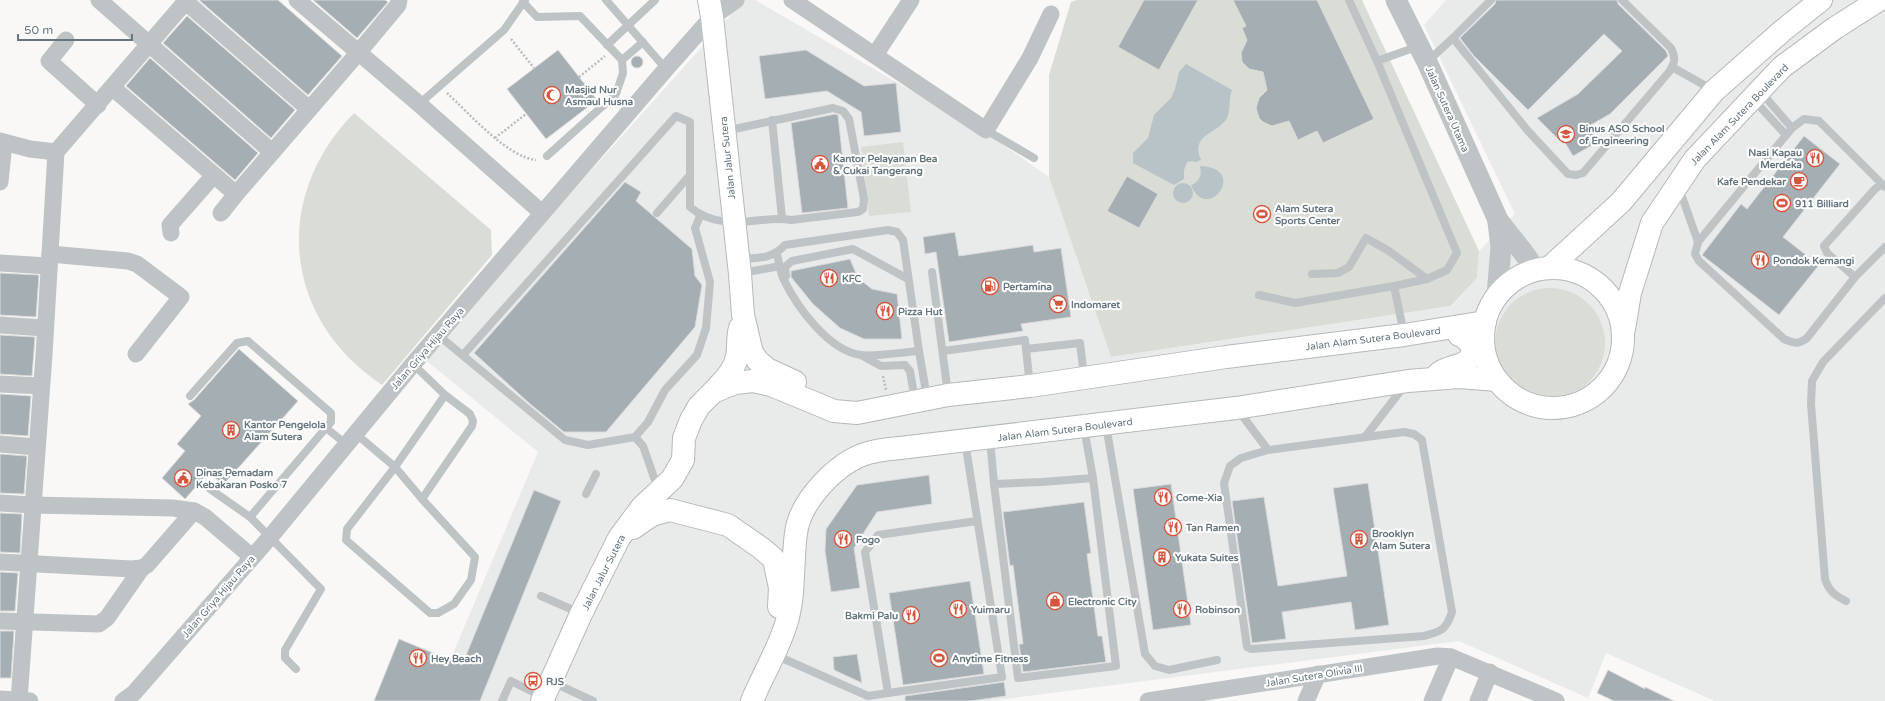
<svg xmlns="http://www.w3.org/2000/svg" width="1885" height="701" font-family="'Varela Round',sans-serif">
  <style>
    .built { fill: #e9eaea }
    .green { fill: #d9ddd6 }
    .water { fill: #b7c3c6 }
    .building { fill: #a5aeb3; stroke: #dadad9 }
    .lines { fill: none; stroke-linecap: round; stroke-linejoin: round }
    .secondary-casing { stroke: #b3b9bd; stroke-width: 24 }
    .path { stroke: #b9bdbf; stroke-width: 2.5; stroke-dasharray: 2 2; stroke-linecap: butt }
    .service { stroke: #bec3c6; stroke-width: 8 }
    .minor { stroke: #bec3c6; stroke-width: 17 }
    .tertiary { stroke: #bec3c6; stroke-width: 21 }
    .secondary { stroke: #fff; stroke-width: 22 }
    .labels { text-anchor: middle; stroke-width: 4; stroke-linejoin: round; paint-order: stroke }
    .poi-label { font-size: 10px; font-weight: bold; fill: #66767f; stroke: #fff; text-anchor: start }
    .street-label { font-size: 10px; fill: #66767f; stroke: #fff }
  </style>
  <rect width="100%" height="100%" fill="#f9f8f6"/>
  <path class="built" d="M744,0H755L998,141L1049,177L1111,357L1452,306L1477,278L1479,251L1515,214L1424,25L1446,0H1885V701H1715L1606,653L1588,698L1459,641L989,701H433L538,452L423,358Z"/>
  <g class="green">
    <path d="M1077,0H1362L1479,251L1477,278L1451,306L1111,357L1049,177V75L1071,2Z"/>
    <path d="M354,113L491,230L492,255L382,385C283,319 271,198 354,113Z"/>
    <path d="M903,142L911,212L869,216L861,147Z"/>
    <circle cx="1550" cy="343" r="55"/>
  </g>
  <g class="water">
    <path d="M1186,64L1232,90C1228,99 1231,110 1227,118C1217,135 1190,133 1201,160L1196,162L1192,161L1187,162L1184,170V179L1174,185L1133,163V153L1148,138L1154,115L1171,98L1175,89L1179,72Z"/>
    <path d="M1200,166C1250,168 1207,225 1191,185C1200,182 1202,174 1200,166Z"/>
    <circle cx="1183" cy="193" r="10"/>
  </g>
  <g class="building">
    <path d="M199,0H278L342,56L308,95Z"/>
    <path d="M313,0H385L388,2L357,38Z"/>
    <path d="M1144,0H1198L1159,70L1118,47Z"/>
    <path d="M1233,0H1317L1374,119L1323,143L1317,131L1298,140L1289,121L1272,126L1263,122L1259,118L1256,108L1259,98L1267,90L1263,72L1249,69L1242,62L1241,53L1247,40L1242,28L1246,26Z"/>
    <path d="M1496,0H1617L1618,4L1666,51L1668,56L1610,114L1589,126L1598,142L1573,156L1561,136L1558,139L1537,118L1578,94L1622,51L1604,34L1528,110L1474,56L1460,38L1495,4Z"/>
    <path d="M187,16L295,110L271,138L163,43Z"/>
    <path d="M558,50L597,100L546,139L507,89Z"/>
    <path d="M806,50L864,86L896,83L901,132L864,136L861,112L827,91L765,99L759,56Z"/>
    <circle cx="637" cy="62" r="6"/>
    <path d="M150,58L258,153L235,180L126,86Z"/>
    <path d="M835,114L838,115L848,208L802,213L791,123Z"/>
    <path d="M1804,136L1840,164L1783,237L1819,265L1779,315L1702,255L1741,204L1747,209Z"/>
    <path d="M1127,176L1158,194L1139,228L1107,211Z"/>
    <path d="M625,182L641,192L636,201L692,249L695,276L702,285L695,327L606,432H564L529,403L474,353Z"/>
    <path d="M955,232L959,256L1033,245L1034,252L1061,248L1071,317L1021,324L1023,331L949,342L936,252L925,254L923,237Z"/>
    <path d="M850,259L858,278L872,289L897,294L902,339H864L840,328L813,304L791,277V271Z"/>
    <path d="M0,273L39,275L36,317L0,315Z"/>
    <path d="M0,335L35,337L32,376L0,374Z"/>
    <path d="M239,349L298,401L223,485L209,472L185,499L162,478L185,451L177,444L201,416L188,404L194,400Z"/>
    <path d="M0,394L31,396L28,436L0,434Z"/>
    <path d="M0,454L27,456L24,494L0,493Z"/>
    <path d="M929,475L932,504L877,512L854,548L860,588L831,592L825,551L826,529L857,485Z"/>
    <path d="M1368,483L1389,625L1355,630L1351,602L1282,612L1286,639L1252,643L1232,501L1264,497L1278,586L1347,576L1333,488Z"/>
    <path d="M1171,484L1191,625L1153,630L1133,489Z"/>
    <path d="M534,490L561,501L480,701H374L399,639L462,665Z"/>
    <path d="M1084,502L1091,553L1087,554L1098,636H1102L1106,662L1023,672L1019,644H1023L1013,565L1010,566L1003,512Z"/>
    <path d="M0,513L22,514L20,553L0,552Z"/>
    <path d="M0,572L18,573L15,611H0Z"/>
    <path d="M970,581L984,674L903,685L889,593Z"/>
    <path d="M0,631H14L11,678H0Z"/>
    <path d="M857,654L862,683L834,670L833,657Z"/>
    <path d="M1608,670L1645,689V687L1674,701H1614L1597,693Z"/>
    <path d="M1004,682L1006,696L970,701H905V696Z"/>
  </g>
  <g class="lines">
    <g class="secondary-casing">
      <g id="secondary">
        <path d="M709,0L712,17L740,274L743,315L752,353L758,361L767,369L795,382"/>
        <path d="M1549,268L1621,202L1714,91L1781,32L1821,0"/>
        <circle cx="1553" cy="338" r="70"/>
        <path d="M1624,329L1630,293L1652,223L1695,159L1782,67L1835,28L1879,0"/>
        <path d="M1438,374C1446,367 1454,368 1464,363C1479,355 1472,340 1459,335"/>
        <path d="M715,390C724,380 735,370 737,356C739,347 737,338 740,328"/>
        <path d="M633,528L652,515L670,510L728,525L761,548L774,559L780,588L779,607"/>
        <path d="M542,701L581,614L619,538L642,507L672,479L683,460L684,438L691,420L699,406L713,392L735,383L753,381L771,385L834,411L857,413L948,395L1030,386L1226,357L1404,335L1485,322"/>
        <path d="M752,701C763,674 779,649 787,621C795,592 792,562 796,533C800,501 837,462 868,453C878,450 890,449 900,448L1236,408L1408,381L1459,377L1497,380"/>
      </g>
    </g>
    <g class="path">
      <path d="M511,39L534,68"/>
      <path d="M579,77L605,56"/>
      <path d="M447,93C469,113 507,157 536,160"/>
      <path d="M495,138L526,114"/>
      <path d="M883,376L886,390"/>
    </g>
    <g class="service">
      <path d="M606,0L666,69"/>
      <path d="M1491,0L1453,38L1528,131L1568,174L1576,175L1583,173L1669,72C1675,63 1676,58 1671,48L1622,0"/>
      <path d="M523,2L537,17L580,16L622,60L643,42"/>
      <path d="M607,45L655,0"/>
      <path d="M1377,61L1419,46"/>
      <path d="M1427,62L1453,38"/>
      <path d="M1672,67L1713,90"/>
      <path d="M1760,91L1792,128"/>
      <path d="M1753,99L1786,135"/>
      <path d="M419,104L504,30L525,0"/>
      <path d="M772,120L782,218"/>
      <path d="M986,130L1034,158"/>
      <path d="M547,156L616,94L623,73L622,60"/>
      <path d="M1882,184L1819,121L1804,119L1792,128L1698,242L1695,254L1699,261L1784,339C1794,343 1798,345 1807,338L1855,277L1885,247"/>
      <path d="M1679,188L1698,242"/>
      <path d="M657,213L690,175"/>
      <path d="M740,259C758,258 772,259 785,245L888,230L897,232L903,240L919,351C903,352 876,357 861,355C829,351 797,307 784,280C780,272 779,262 777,254"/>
      <path d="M932,272L948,394"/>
      <path d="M742,273L780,266"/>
      <path d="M1312,274L1338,273L1349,267L1366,238L1389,251L1427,279"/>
      <path d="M786,276L785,267L792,261L853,249L908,279"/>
      <path d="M1855,277L1827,253L1824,246L1875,189L1882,184L1885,187"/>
      <path d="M1394,286L1404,334"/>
      <path d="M1259,295L1295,303L1394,286L1427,279L1447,270L1457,253L1377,61L1349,0"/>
      <path d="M438,335L565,440L588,445L635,437L648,422L665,390L697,355L706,328L710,282L695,228L700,216"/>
      <path d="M1026,349L1080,343L1084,376"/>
      <path d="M919,351L927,398"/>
      <path d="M943,351L1025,340L1030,386"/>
      <path d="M463,355L676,116L690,122V207C711,225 736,223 762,220C772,219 781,218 791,220L858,212L863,209L864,199L849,119L843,111L833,108L725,131"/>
      <path d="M861,355L881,366L905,365L910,371L915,401"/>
      <path d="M413,364L445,395L470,414L473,421L472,426L422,499"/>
      <path d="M190,396L237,343L248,341L331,413V422L250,517"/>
      <path d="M1238,410L1268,450L1404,432L1414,434L1422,440L1452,612C1446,630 1442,631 1424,636L1251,649L1247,647L1224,483L1230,466L1241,458L1268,450"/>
      <path d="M1106,425L1145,654L1155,666L1169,670L1217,660"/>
      <path d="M326,428L346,444"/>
      <path d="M1084,428L1093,478L1042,482L994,484L1018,678L1116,666L1093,478"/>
      <path d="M355,433L395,467L347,529L346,540L430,613H438L454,604L471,580L475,557L422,499L395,467L445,395"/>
      <path d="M635,437L643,446L658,489"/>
      <path d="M1365,437L1405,385"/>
      <path d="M990,439L994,484"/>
      <path d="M965,441L1002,677L888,693L865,552L878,535L977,521"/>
      <path d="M210,489L250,517L321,589L285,650V658L296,669"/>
      <path d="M586,494L596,474"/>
      <path d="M541,596L580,613"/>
      <path d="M1846,601C1834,595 1829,591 1825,579L1811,404L1812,381L1823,362L1885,298"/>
      <path d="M775,655L868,696L888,693"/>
      <path d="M552,682L593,701"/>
      <path d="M502,701L511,681L543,697"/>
    </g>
    <g class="minor">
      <path d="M99,0L272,152"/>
      <path d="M297,0L419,104L542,213"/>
      <path d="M792,0L986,130L1030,58L1051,14"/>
      <path d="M186,2L309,109"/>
      <path d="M66,40L49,61L98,105"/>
      <path d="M875,55L911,0"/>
      <path d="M113,88L236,194"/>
      <path d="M0,141L30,149L56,152"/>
      <path d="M0,182L4,143"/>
      <path d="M221,213L236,194L358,53L398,5L399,0"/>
      <path d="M171,233L170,225L214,175"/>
      <path d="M50,254L128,261L137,264L181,297L136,354"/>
      <path d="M0,263L48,266"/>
      <path d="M0,325L44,328"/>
      <path d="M0,384L40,386"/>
      <path d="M0,444L36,447"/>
      <path d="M0,503L32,505L173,508L194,511L205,517L252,557"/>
      <path d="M0,562L132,569L142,568L147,565L194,511"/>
      <path d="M0,621L99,624L107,618L142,568"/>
      <path d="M0,699L30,701"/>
      <path d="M19,700L44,355L56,152L187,0"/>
      <path d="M123,701L134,693L271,536L413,364L666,69L712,17L736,0"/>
      <path d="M1148,701L1438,656L1451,657L1556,701"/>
      <path d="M1306,701L1318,674"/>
      <path d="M1432,701L1451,657"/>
      <path d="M1478,701L1490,672"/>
    </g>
    <g class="tertiary">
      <path d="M1396,0L1427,62L1498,220C1510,237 1525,252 1535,270"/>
      <path d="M1497,296L1501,247L1498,222"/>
    </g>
    <use href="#secondary" class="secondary"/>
  </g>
  <defs>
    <g id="mosque-ring" transform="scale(0.9)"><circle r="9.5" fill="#fff" stroke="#d4553b" stroke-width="1.5"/><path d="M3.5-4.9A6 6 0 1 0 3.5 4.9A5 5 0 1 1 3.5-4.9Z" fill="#d4553b"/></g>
    <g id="university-ring" transform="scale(0.9)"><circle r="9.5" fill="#fff" stroke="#d4553b" stroke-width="1.5"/><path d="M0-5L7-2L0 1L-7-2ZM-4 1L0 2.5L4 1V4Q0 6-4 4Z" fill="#d4553b"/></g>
    <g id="restaurant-ring" transform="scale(0.9)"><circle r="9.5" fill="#fff" stroke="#d4553b" stroke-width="1.5"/><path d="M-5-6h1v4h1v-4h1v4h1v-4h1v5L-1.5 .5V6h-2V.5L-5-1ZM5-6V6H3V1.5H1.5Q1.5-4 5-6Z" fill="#d4553b"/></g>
    <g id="civic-ring" transform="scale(0.9)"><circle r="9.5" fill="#fff" stroke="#d4553b" stroke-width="1.5"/><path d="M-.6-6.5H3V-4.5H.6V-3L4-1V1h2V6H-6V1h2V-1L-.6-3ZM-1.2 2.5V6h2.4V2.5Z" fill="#d4553b"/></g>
    <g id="cafe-ring" transform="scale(0.9)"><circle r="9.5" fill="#fff" stroke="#d4553b" stroke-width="1.5"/><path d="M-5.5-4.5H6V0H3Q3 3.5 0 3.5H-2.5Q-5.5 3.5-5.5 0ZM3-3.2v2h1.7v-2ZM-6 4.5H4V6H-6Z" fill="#d4553b"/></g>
    <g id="stadium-ring" transform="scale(0.9)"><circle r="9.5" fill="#fff" stroke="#d4553b" stroke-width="1.5"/><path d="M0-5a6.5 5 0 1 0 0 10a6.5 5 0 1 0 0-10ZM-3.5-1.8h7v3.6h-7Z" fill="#d4553b"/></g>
    <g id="fuel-ring" transform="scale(0.9)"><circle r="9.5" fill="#fff" stroke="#d4553b" stroke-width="1.5"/><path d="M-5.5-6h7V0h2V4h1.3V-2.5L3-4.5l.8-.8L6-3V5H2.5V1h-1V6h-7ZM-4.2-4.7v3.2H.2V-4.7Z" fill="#d4553b"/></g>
    <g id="supermarket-ring" transform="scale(0.9)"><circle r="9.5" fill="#fff" stroke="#d4553b" stroke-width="1.5"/><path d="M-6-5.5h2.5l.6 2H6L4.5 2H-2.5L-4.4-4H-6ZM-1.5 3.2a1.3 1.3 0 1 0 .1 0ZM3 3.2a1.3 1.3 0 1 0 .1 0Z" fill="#d4553b"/></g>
    <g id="building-ring" transform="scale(0.9)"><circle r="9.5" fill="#fff" stroke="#d4553b" stroke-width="1.5"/><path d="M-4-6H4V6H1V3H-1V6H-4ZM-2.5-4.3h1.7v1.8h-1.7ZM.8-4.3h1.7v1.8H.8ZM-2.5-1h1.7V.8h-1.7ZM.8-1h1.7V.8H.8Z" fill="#d4553b"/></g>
    <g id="shop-ring" transform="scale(0.9)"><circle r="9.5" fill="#fff" stroke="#d4553b" stroke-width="1.5"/><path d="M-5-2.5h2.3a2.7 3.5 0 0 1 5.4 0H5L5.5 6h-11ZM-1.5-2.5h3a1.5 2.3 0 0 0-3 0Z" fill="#d4553b"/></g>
    <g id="bus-ring" transform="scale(0.9)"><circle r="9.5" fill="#fff" stroke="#d4553b" stroke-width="1.5"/><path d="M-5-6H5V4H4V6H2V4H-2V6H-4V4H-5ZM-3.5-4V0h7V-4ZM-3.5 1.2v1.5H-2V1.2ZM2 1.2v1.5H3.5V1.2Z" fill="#d4553b"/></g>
  </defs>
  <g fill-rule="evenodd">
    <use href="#mosque-ring" x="552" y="95"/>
    <use href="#university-ring" x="1566" y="134"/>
    <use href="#restaurant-ring" x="1815" y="158"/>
    <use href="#civic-ring" x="820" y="164"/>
    <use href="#cafe-ring" x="1799" y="181"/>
    <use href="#stadium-ring" x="1782" y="203"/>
    <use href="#stadium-ring" x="1262" y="214"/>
    <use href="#restaurant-ring" x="1760" y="260"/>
    <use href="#restaurant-ring" x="829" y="278"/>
    <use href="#fuel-ring" x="990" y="286"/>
    <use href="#supermarket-ring" x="1058" y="304"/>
    <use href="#restaurant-ring" x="885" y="311"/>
    <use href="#building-ring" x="231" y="430"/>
    <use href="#civic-ring" x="183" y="478"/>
    <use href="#restaurant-ring" x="1163" y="497"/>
    <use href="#restaurant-ring" x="1173" y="527"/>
    <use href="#restaurant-ring" x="843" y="539"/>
    <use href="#building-ring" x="1359" y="539"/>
    <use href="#building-ring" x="1162" y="557"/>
    <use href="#shop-ring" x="1055" y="601"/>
    <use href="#restaurant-ring" x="958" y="609"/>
    <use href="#restaurant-ring" x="1182" y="609"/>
    <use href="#restaurant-ring" x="911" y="615"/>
    <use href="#restaurant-ring" x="418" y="658"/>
    <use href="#stadium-ring" x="939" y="658"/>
    <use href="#bus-ring" x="533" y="681"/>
  </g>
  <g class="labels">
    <g class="poi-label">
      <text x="565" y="93">Masjid Nur<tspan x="565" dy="12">Asmaul Husna</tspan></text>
      <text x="1579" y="132">Binus ASO School<tspan x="1579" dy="12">of Engineering</tspan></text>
      <text x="1802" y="156" text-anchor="end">Nasi Kapau<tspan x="1802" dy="12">Merdeka</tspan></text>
      <text x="833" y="162">Kantor Pelayanan Bea<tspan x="833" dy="12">&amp; Cukai Tangerang</tspan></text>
      <text x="1786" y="185" text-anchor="end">Kafe Pendekar</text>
      <text x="1795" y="207">911 Billiard</text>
      <text x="1275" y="212">Alam Sutera<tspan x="1275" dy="12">Sports Center</tspan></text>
      <text x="1773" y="264">Pondok Kemangi</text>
      <text x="842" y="282">KFC</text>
      <text x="1003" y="290">Pertamina</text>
      <text x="1071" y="308">Indomaret</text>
      <text x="898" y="315">Pizza Hut</text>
      <text x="244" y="428">Kantor Pengelola<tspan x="244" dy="12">Alam Sutera</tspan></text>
      <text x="196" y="476">Dinas Pemadam<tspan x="196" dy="12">Kebakaran Posko 7</tspan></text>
      <text x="1176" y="501">Come-Xia</text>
      <text x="1186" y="531">Tan Ramen</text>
      <text x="1372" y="537">Brooklyn<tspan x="1372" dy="12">Alam Sutera</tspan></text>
      <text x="856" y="543">Fogo</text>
      <text x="1175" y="561">Yukata Suites</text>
      <text x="1068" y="605">Electronic City</text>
      <text x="971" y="613">Yuimaru</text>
      <text x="1195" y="613">Robinson</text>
      <text x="898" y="619" text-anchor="end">Bakmi Palu</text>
      <text x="431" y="662">Hey Beach</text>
      <text x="952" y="662">Anytime Fitness</text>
      <text x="546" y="685">RJS</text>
    </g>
    <g class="street-label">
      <text transform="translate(1448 109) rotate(66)" y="4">Jalan Sutera Utama</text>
      <text transform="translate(1739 114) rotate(-46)" y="4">Jalan Alam Sutera Boulevard</text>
      <text transform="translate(727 158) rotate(-96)" y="4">Jalan Jalur Sutera</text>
      <text transform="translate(1373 338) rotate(-7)" y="4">Jalan Alam Sutera Boulevard</text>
      <text transform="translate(427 348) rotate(-49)" y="4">Jalan Griya Hijau Raya</text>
      <text transform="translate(1065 429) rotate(-7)" y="4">Jalan Alam Sutera Boulevard</text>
      <text transform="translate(603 572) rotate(-63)" y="4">Jalan Jalur Sutera</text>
      <text transform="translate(218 596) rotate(-49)" y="4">Jalan Griya Hijau Raya</text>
      <text transform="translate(1314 675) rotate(-9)" y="4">Jalan Sutera Olivia III</text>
    </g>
  </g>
  <path d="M18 34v6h114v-6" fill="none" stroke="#66767f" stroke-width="2"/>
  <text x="24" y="34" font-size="12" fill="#66767f" stroke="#ffffff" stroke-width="3" paint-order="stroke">50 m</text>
</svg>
